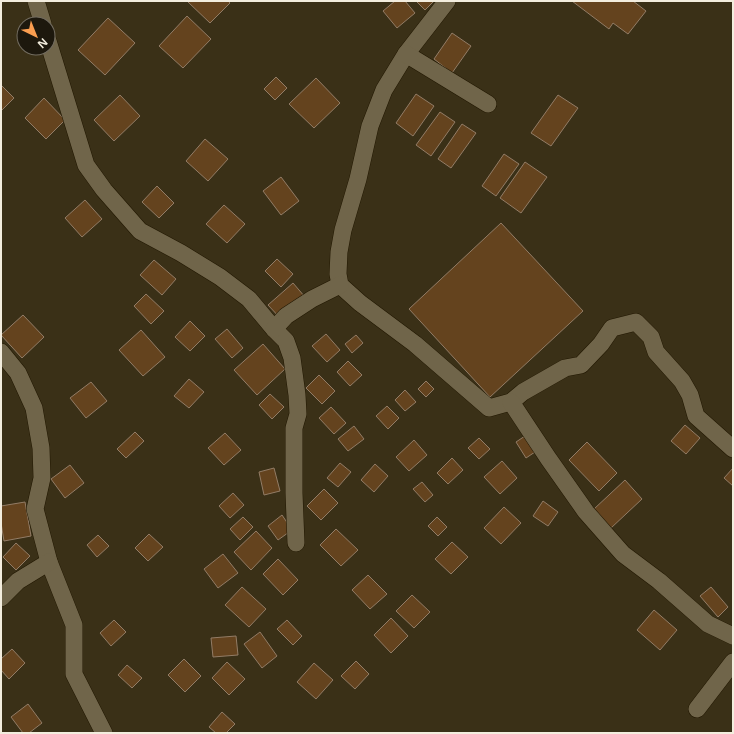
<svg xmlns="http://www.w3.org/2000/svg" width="734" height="734" font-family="'Open Sans',sans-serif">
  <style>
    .building { fill: #64431e; stroke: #927c66 }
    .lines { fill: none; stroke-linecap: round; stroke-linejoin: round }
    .minor-casing { stroke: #211701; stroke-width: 18 }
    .minor { stroke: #70654a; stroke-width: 17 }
  </style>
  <rect width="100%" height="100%" fill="#3a3017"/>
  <g class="building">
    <path d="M189,1H228L230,3L210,23L188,2Z"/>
    <path d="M395,1H405L415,13L397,28L383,11Z"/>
    <path d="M416,1H434L425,10Z"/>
    <path d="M572,1H633L646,11L628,34L613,23L609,29Z"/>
    <path d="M187,16L211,39L183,68L159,46Z"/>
    <path d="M108,18L135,43L105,75L78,50Z"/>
    <path d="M452,33L471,46L452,73L434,59Z"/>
    <path d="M276,77L287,88L275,100L264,89Z"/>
    <path d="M316,78L340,103L314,128L289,104Z"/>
    <path d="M1,85L14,98L1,111Z"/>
    <path d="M416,94L434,106L413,136L396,123Z"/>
    <path d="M120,95L140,116L114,141L94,120Z"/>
    <path d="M558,95L578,108L551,146L531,133Z"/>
    <path d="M44,98L65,120L46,139L25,118Z"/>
    <path d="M440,112L455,122L431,156L416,145Z"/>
    <path d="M462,124L476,133L451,168L438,159Z"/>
    <path d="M205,139L228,159L208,181L186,161Z"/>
    <path d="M504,154L519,164L496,196L482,186Z"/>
    <path d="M525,162L547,177L521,213L500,198Z"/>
    <path d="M281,177L299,201L281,215L263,191Z"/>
    <path d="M157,186L174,203L159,218L142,202Z"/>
    <path d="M85,200L102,219L82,237L65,218Z"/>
    <path d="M224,205L245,224L227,243L206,224Z"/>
    <path d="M501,223L583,311L490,397L409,309Z"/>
    <path d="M277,259L293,274L281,287L265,271Z"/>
    <path d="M154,260L176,279L162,295L140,275Z"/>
    <path d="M293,283L305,297L281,319L268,305Z"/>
    <path d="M146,294L164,311L151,324L134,306Z"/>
    <path d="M23,315L44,337L22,358L1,335Z"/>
    <path d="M190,321L205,336L190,351L175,337Z"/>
    <path d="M227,329L243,348L232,358L215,339Z"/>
    <path d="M141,330L165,357L143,376L119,350Z"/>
    <path d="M326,334L340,350L327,362L312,346Z"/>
    <path d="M356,335L363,343L352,353L345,344Z"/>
    <path d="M263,344L285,369L257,395L234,370Z"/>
    <path d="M348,361L362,375L350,386L337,372Z"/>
    <path d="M319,375L335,391L322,404L306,388Z"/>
    <path d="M189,379L204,392L189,408L174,396Z"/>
    <path d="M426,381L434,389L426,397L418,389Z"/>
    <path d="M91,382L107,401L86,418L70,398Z"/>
    <path d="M405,390L416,402L405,411L395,400Z"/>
    <path d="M270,394L284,407L272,419L259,405Z"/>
    <path d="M387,406L399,418L388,429L376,416Z"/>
    <path d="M331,407L346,423L334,434L319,418Z"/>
    <path d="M685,425L700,438L686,454L671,441Z"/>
    <path d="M354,426L364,439L348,451L338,439Z"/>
    <path d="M135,432L144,441L126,458L117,449Z"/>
    <path d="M225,433L241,450L224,465L208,448Z"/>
    <path d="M528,434L538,450L526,458L516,442Z"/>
    <path d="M479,438L490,449L479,459L468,448Z"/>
    <path d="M414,440L427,455L409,471L396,457Z"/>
    <path d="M587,442L617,473L599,491L569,460Z"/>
    <path d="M452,458L463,470L448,484L437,473Z"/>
    <path d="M502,461L517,478L500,494L484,477Z"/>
    <path d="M340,463L351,472L338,487L327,478Z"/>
    <path d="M375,464L388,476L374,492L361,480Z"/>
    <path d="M70,465L84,483L65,498L51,479Z"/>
    <path d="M274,468L280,491L264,495L259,472Z"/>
    <path d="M733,468V486L724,478Z"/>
    <path d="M625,480L642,499L611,528L594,509Z"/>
    <path d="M422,482L433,495L425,502L413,489Z"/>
    <path d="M324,489L338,503L321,520L307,506Z"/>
    <path d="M233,493L244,505L230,518L219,506Z"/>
    <path d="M543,501L558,512L548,526L533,516Z"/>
    <path d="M25,502L31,536L4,541L1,523V506Z"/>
    <path d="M504,507L521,523L501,544L484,528Z"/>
    <path d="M282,515L292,530L278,540L268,526Z"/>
    <path d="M243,517L253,527L240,540L230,529Z"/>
    <path d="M437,517L447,527L438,536L428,526Z"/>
    <path d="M336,529L358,550L341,566L320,545Z"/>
    <path d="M256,531L272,548L251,570L234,552Z"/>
    <path d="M149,534L163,547L148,561L135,548Z"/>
    <path d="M98,535L109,546L97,557L87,545Z"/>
    <path d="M452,542L468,557L451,574L435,559Z"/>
    <path d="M16,543L30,556L16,570L3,557Z"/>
    <path d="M223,554L238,573L218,588L204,569Z"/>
    <path d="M278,559L298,580L283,595L263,574Z"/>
    <path d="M368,575L387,594L370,609L352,590Z"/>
    <path d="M242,587L266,609L249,627L225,605Z"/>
    <path d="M711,587L728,607L718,617L700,596Z"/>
    <path d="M412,595L430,612L414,628L396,611Z"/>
    <path d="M654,610L677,630L660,650L637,630Z"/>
    <path d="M391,618L408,636L391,653L374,635Z"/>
    <path d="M114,620L126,632L111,646L100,633Z"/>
    <path d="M287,620L302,636L293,645L277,629Z"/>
    <path d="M260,632L277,656L262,668L244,644Z"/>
    <path d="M236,636L238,655L213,657L211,638Z"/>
    <path d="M12,649L25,663L9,679L1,670V659Z"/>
    <path d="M184,659L201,676L185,692L168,675Z"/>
    <path d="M356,661L369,674L355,689L341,676Z"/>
    <path d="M227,662L245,679L229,695L212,678Z"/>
    <path d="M314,663L333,680L316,699L297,682Z"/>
    <path d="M127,665L142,678L132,688L118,675Z"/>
    <path d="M28,704L42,723L29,733H23L11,717Z"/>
    <path d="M222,712L235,724L226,733H216L209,727Z"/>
  </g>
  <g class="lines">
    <g class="minor-casing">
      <g id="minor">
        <path d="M36,1L43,24"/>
        <path d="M447,1L406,54L384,90L370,126L358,179L343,230L339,252L338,274L340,285L360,303L415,344L489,408L511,402L523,392L565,368L581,365L601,344L612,328L636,322L651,337L656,352L682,381L690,395L696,416L733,449"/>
        <path d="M48,41L86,165L104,190L140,231L181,253L220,277L249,299L274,329L286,341L292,358L297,395L298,414L294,428V493L296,543"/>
        <path d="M406,54L488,104"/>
        <path d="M274,329L286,316L312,299L340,285"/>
        <path d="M1,352L18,373L34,408L41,448L42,478L35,509L49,562L74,625V674L104,733"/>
        <path d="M511,402L548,458L586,512L623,554L659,581L708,624L733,636"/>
        <path d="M1,598L18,581L49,562"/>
        <path d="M697,709L733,662"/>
      </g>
    </g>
    <use href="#minor" class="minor"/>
  </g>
  <rect width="734" height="734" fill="none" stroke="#f3edde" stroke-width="4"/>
  <g transform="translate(36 36) rotate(137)"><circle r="19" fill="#1d180d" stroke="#736d61"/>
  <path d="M0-3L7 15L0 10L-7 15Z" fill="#fb9e50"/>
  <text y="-6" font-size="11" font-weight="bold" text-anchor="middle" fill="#f3edde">N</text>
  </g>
</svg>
